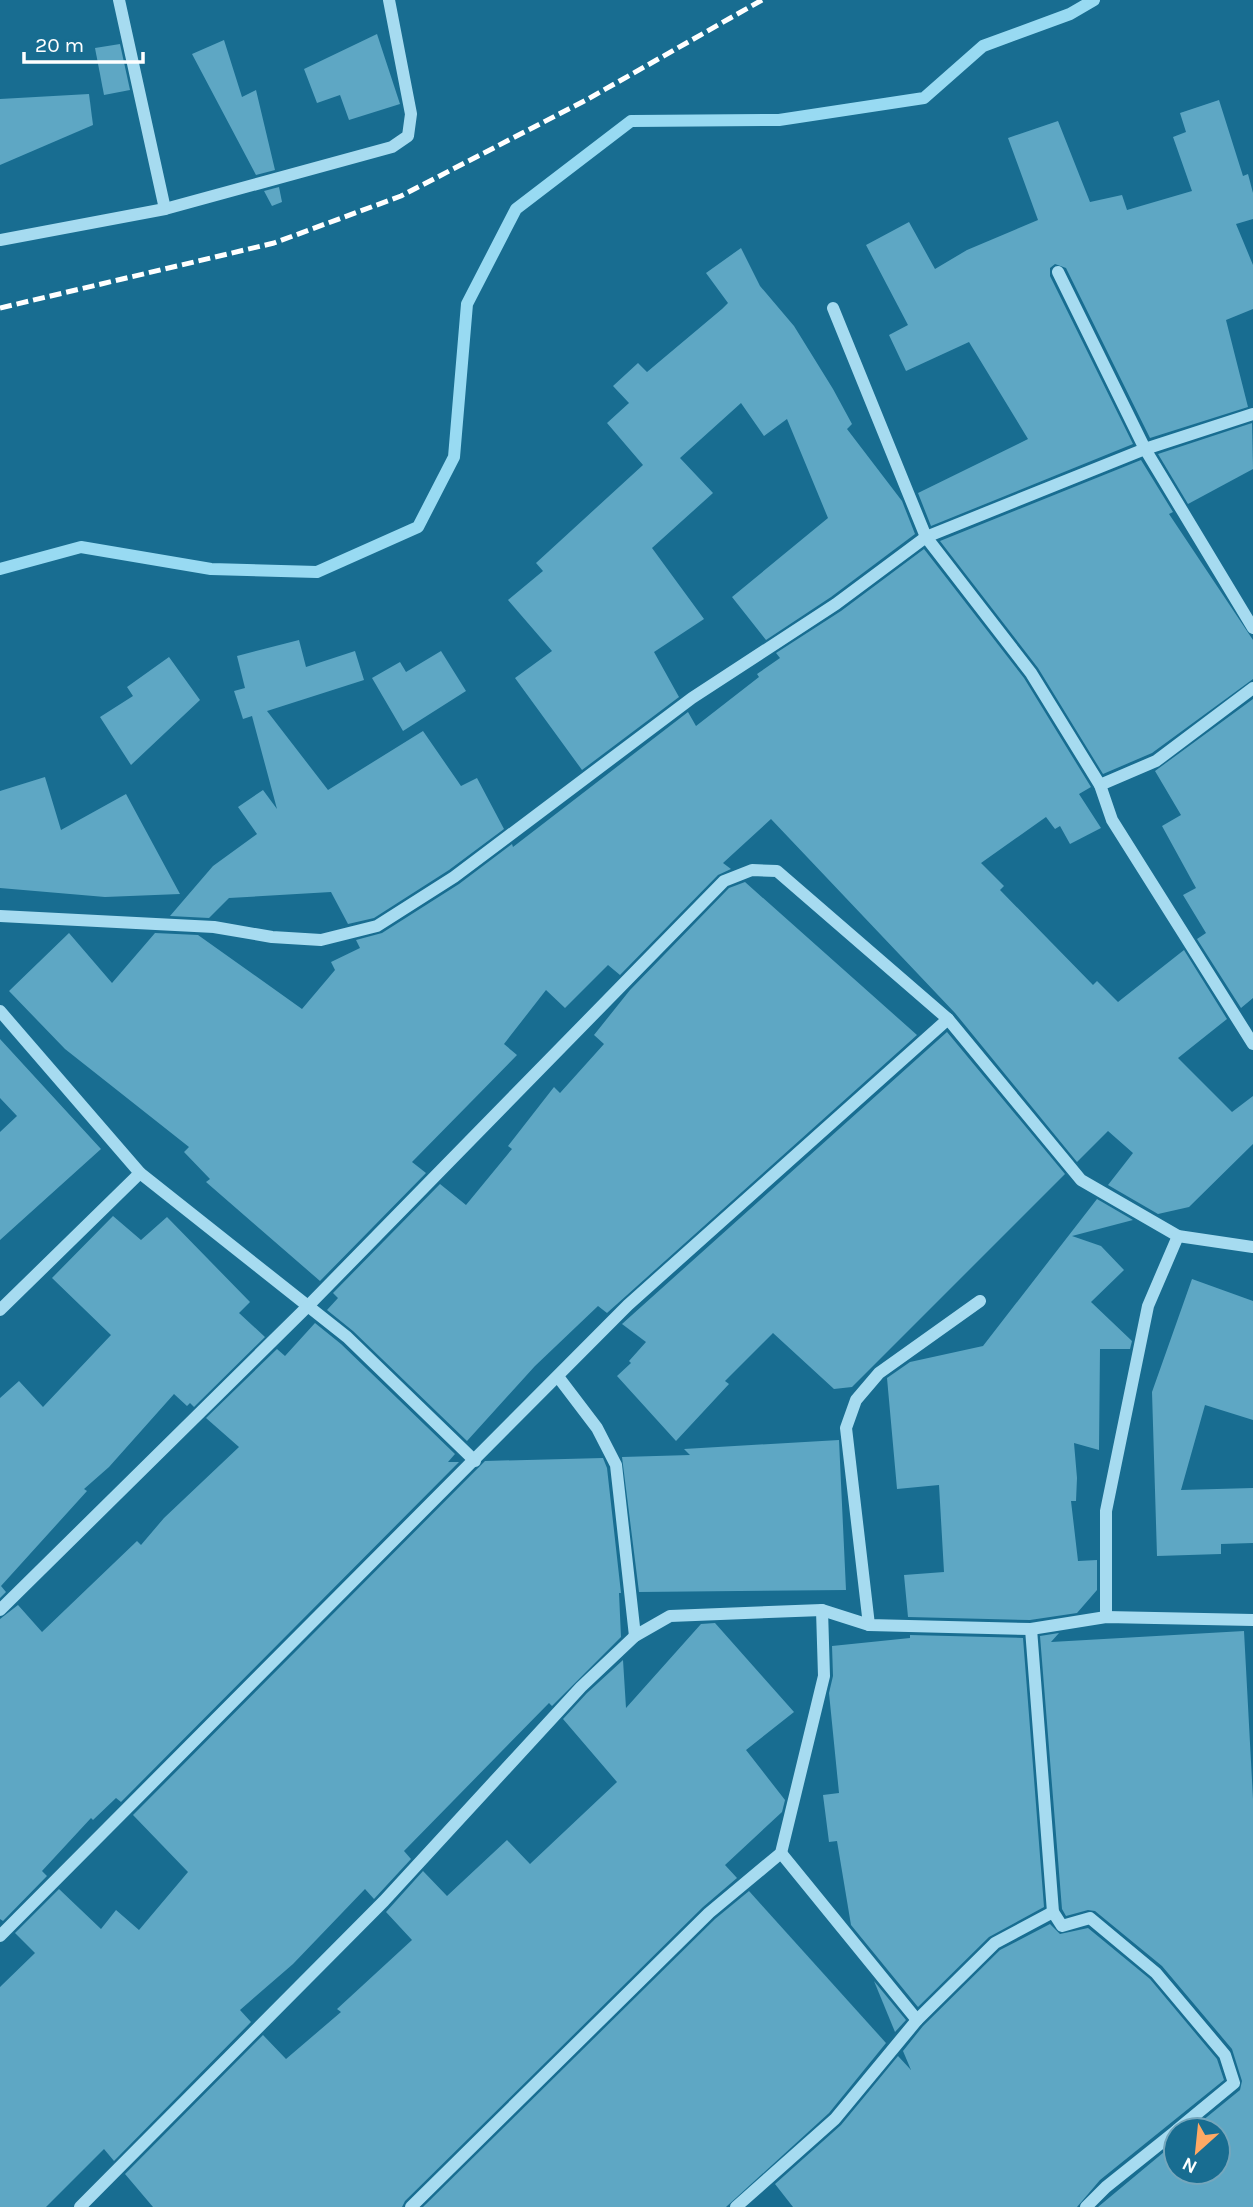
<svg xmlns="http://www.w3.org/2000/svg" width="1253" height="2207" font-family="Karla,sans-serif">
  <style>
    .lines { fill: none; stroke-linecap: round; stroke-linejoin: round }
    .stream { stroke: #98daf2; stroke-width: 12 }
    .building { fill: #5ea7c4 }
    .minor { stroke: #a6dbf0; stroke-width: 12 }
    .rail { stroke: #fff; stroke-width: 5; stroke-dasharray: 12 5; stroke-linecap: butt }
  </style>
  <rect width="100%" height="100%" fill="#186d91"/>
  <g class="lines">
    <path class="stream" d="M0,569L81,547L211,569L317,572L418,527L454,457L467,304L516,209L631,121L779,120L924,98L983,46L1070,14L1094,0"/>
  </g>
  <g class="building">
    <path d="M377,34L400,104L349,120L340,95L317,103L304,69Z"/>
    <path d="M224,40L242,97L256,90L275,170L256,175L192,54Z"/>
    <path d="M120,44L130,90L104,95L95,48Z"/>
    <path d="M89,94L93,125L0,165V99Z"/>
    <path d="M1219,100L1243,176L1248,174L1253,193V219L1236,224L1253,265V309L1226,320L1248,407L1150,438L1066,268L1055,264L1050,268V276L1133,444L931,526L918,493L1028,439L969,342L906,371L889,335L908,325L866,245L909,222L935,269L967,250L1038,220L1008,138L1058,121L1090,202L1122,195L1127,210L1192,191L1173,137L1186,132L1180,113Z"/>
    <path d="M279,187L282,202L272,206L264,191Z"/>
    <path d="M741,248L760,286L794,326L833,389L852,424L847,429L902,501L915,534L831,597L766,640L732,597L828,518L787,419L764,436L741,403L680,458L713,493L652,548L704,619L654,652L679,697L582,770L515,678L552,651L508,600L543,571L536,563L643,465L607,423L629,403L613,386L638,363L647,372L722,309L728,303L706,273Z"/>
    <path d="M1252,423L1253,469L1188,504L1158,454Z"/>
    <path d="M1141,460L1173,512L1169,514L1253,640V679L1152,753L1103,774L1038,668L940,541Z"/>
    <path d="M924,549L1024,678L1091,787L1079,794L1101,828L1070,844L1060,826L1055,829L1046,817L981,863L1004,886L1000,890L1093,985L1097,981L1118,1002L1184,950L1227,1019L1178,1058L1232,1112L1253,1096V1144L1189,1207L1158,1214L1108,1185L1133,1153L1108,1131L1077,1162L955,1013L771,819L723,863L731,869L718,875L620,975L608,965L565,1008L546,990L504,1044L517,1055L412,1162L426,1173L320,1281L206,1182L210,1179L184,1152L189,1147L65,1049L9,991L69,933L112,983L155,933L198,935L302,1009L335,970L331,962L360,948L356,940L382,933L459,884L512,844L513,847L688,712L696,726L759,677L757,674L780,658L776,653L841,611Z"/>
    <path d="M299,640L306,667L355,651L364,680L267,711L328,790L423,731L461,786L477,778L504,829L449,870L374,918L348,924L331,892L229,898L209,918L170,916L213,866L257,834L238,807L263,790L277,809L252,716L243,719L234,691L245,688L237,656Z"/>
    <path d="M441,651L466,691L403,731L372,678L400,662L406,672Z"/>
    <path d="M169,657L200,700L131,765L100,717L133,696L127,687Z"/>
    <path d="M1253,699V998L1241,1008L1197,939L1206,933L1183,895L1196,888L1162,826L1181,815L1155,771Z"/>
    <path d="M45,777L61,830L126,794L180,894L105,897L0,888V791Z"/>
    <path d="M745,882L917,1035L607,1313L598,1306L535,1366L467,1441L353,1331L327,1310L338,1298L333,1293L440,1184L466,1205L512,1149L508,1146L554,1087L560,1093L604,1044L594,1035L630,990L729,888Z"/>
    <path d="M947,1032L1065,1174L852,1387L834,1389L773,1333L725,1381L729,1384L676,1441L617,1376L631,1363L629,1361L646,1342L622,1324Z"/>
    <path d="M0,1039L101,1149L0,1240V1132L17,1116L0,1098Z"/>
    <path d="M1097,1199L1133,1220L1072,1236L1101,1246L1124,1270L1091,1302L1132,1341L1130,1349H1100L1099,1450L1074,1443L1077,1478L1076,1501H1071L1078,1561L1097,1560V1590L1077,1613L1030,1620L908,1617L904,1575L944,1572L939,1485L897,1489L887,1378L910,1362L983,1346Z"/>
    <path d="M113,1216L141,1240L167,1217L250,1302L239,1313L265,1337L194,1407L190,1403L187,1406L174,1394L109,1467L84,1489L87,1491L1,1586L6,1592L0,1598V1398L19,1381L43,1407L111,1335L52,1278Z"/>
    <path d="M1192,1279L1253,1301V1420L1205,1405L1181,1490L1253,1488V1543L1221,1544V1554L1157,1556L1152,1392Z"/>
    <path d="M315,1323L341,1344L455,1454L448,1462H459L121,1802L116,1798L93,1820L91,1818L42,1871L47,1876L3,1921L0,1919V1619L18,1605L42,1632L137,1541L141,1545L164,1518L239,1447L206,1418L277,1349L285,1356Z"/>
    <path d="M839,1440L846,1590L639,1592L622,1457L690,1455L684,1449Z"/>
    <path d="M603,1458L607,1468L621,1593H619L621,1637L552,1706L549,1703L404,1851L411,1859L374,1899L365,1889L293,1964L240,2010L251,2022L114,2161L104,2149L46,2207H0V1987L35,1953L15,1933L59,1889L101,1929L116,1910L139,1930L188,1872L133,1815L485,1461Z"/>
    <path d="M715,1623L794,1712L746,1750L785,1800L782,1812L725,1865L737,1878L703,1907L405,2201L402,2207H153L125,2174L263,2035L286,2059L341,2012L337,2009L412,1940L386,1912L423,1871L447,1896L507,1840L530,1864L617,1782L563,1719L587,1693L623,1660L626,1708L701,1624Z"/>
    <path d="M1244,1631L1253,1799V2207H1098L1176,2142V2172H1218V2130H1191L1240,2090L1242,2081L1232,2049L1162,1966L1095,1911L1088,1910L1066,1916L1062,1909L1040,1636L1059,1633L1051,1642Z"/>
    <path d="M910,1635L1023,1638L1044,1907L989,1937L918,2007L851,1925L837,1841L829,1842L823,1795L839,1793L829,1693L833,1676L832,1646L910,1638Z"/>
    <path d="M749,1891L886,2043L829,2113L726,2207H423L715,1919Z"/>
    <path d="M1050,1924L1060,1934L1088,1928L1150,1979L1217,2059L1224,2080L1100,2180L1077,2207H793L775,2184L841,2125L898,2056L911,2070L903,2051L923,2026L1000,1950Z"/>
    <path d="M874,1981L906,2020L895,2032Z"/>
  </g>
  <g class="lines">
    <g class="minor">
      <path d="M119,0L165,209"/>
      <path d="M0,240L165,209L392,147L408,136L411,114L389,0"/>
      <path d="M1058,272L1145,449L1253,628"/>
      <path d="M833,308L926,537L1031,673L1100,785L1112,820L1253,1044"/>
      <path d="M1100,785L1156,761L1253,688"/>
      <path d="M0,916L214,927L272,937L321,940L377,926L454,877L692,698L836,604L926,537L1145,449L1253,414"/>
      <path d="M0,1011L140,1173L347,1337L475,1461"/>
      <path d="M0,1310L140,1173"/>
      <path d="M559,1378L597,1428L616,1465L635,1636"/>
      <path d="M0,1610L308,1306L724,881L752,870L777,871L948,1019L1081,1180L1178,1236L1253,1247"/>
      <path d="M1106,1617V1511L1148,1306L1178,1236"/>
      <path d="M869,1625L846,1428L856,1400L879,1373L980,1301"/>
      <path d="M1031,1629L1053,1912L1062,1926L1090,1918L1156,1973L1225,2055L1234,2083L1177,2130"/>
      <path d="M781,1853L917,2020"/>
      <path d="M0,1936L628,1305L948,1019"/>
      <path d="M80,2207L384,1901L581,1687L635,1636L670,1616L822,1610L869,1625L1031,1629L1106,1617L1253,1620"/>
      <path d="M411,2207L709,1913L781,1853L824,1676L822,1610"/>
      <path d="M736,2207L835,2119L917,2020L995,1943L1053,1912"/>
      <path d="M1086,2207L1106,2187L1176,2131"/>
    </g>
    <path class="rail" d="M0,308L274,243L401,196L588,99L762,0"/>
  </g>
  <g transform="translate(1197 2151) rotate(207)"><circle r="33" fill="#186d91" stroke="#74a7bd" stroke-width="2"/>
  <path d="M0-5L12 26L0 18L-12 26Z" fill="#ffa964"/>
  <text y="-10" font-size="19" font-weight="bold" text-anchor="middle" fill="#ffffff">N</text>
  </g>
  <path d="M24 52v10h119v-10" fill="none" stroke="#ffffff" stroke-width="3.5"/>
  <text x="35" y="52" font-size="21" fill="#ffffff" stroke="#186d91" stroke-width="5" paint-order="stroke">20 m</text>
</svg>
